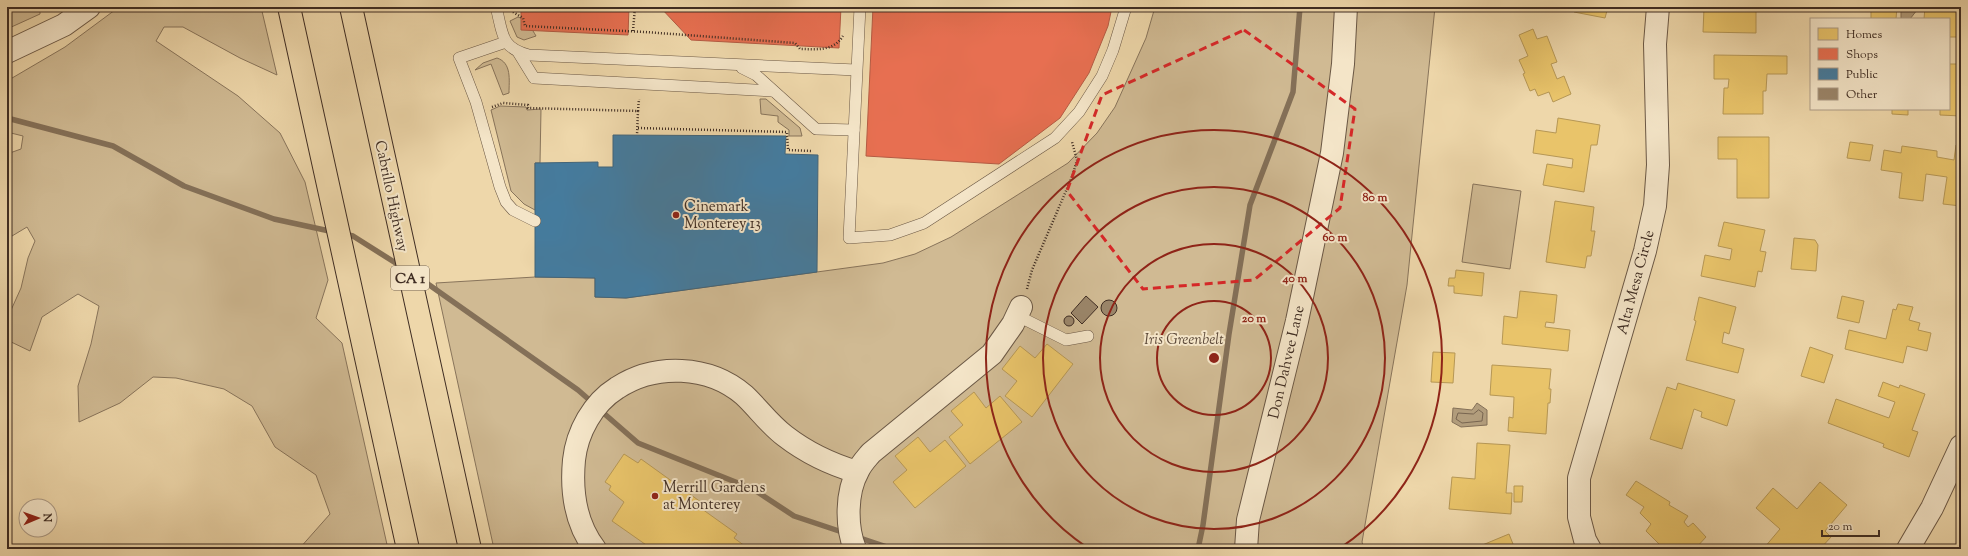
<svg xmlns="http://www.w3.org/2000/svg" width="1968" height="556" font-family="'Sorts Mill Goudy',serif">
  <style>
    .green { fill: #d0ba93; stroke: #88745b }
    .water { fill: #b29d7c; stroke: #847058 }
    .homes { fill: #e9c46a; stroke: #b69755 }
    .shops { fill: #e76f51; stroke: #b55b43 }
    .public { fill: #457b9d; stroke: #436478 }
    .lines { fill: none; stroke-linecap: round; stroke-linejoin: round }
    .shore { stroke: #786550; stroke-width: 1 }
    .stream { stroke: #847058; stroke-width: 5.5 }
    .building { fill: #9a8569; stroke: #3f2d23 }
    .service-casing { stroke: #6b5845; stroke-width: 12 }
    .minor-casing { stroke: #6b5845; stroke-width: 24 }
    .tertiary-casing { stroke: #6b5845; stroke-width: 24 }
    .motorway-casing { stroke: #3f2d23; stroke-width: 24 }
    .path { stroke: #3f2d23; stroke-width: 2.5; stroke-dasharray: 1 2; stroke-linecap: butt }
    .service { stroke: #f4e5c8; stroke-width: 11 }
    .minor { stroke: #f4e5c8; stroke-width: 22 }
    .tertiary { stroke: #f4e5c8; stroke-width: 22 }
    .motorway { stroke: #eed7aa; stroke-width: 22 }
    .marked { fill: none; stroke: #d62828; stroke-width: 3; stroke-dasharray: 8 5; stroke-linejoin: round }
    .ring { fill: none; stroke: #8f2418; stroke-width: 2 }
    .poi-dot { fill: #8f2418; stroke: #f4e5c8; stroke-width: 1.5 }
    .labels { text-anchor: middle; stroke-width: 4; stroke-linejoin: round; paint-order: stroke }
    .shield { fill: #f4e5c8; stroke: #756454; stroke-width: 1 }
    .shield-label { font-size: 14px; font-weight: bold; fill: #3f2d23 }
    .street-label { font-size: 15px; fill: #3f2d23; stroke: #f4e5c8 }
    .poi-label { font-size: 15px; fill: #3f2d23; stroke: #f4e5c8; text-anchor: start }
    .park-label { font-size: 15px; font-style: italic; fill: #5c4939; stroke: #f4e5c8 }
    .centre { fill: #8f2418; stroke: #f4e5c8; stroke-width: 2 }
    .ring-label { font-size: 12px; text-anchor: middle; font-weight: bold; fill: #8f2418; stroke: #f4e5c8; stroke-width: 4; stroke-linejoin: round; paint-order: stroke }
  </style>
  <rect width="100%" height="100%" fill="#eed7aa"/>
  <filter id="stains"><feTurbulence type="fractalNoise" baseFrequency=".005" numOctaves="4"/><feColorMatrix values="0 0 0 0 .2 0 0 0 0 .09 0 0 0 0 .02 0 0 0 .5 -.17"/></filter>
  <radialGradient id="worn" r=".72"><stop offset=".6" stop-color="#630" stop-opacity="0"/><stop offset="1" stop-color="#630" stop-opacity=".3"/></radialGradient>
  <g class="green">
    <path d="M7,7H40V14L7,29Z"/>
    <path d="M119,7H222L224,9L226,7H261L277,75L240,58L183,27H164L156,41L238,96L280,133L305,182L328,280L316,318L342,343L388,549H299L330,514L316,475L275,447L252,406L224,389L176,378L153,377L120,403L79,422L78,386L91,344L99,306L78,294L42,317L30,351L7,340V319L21,288L28,258L35,241L27,227L7,239V154L21,149L23,136L7,132V81L65,47Z"/>
    <path d="M1155,7H1435L1407,285L1362,542L1364,549H494L436,283L535,277L595,278V297L626,298L883,263L915,254L951,237L1068,163L1097,133L1115,107L1146,38Z"/>
    <path d="M518,17C526,19 532,29 536,36L524,40L517,37L510,21Z"/>
    <path d="M497,58C512,63 509,80 509,93L503,95L491,64L475,70L483,63Z"/>
    <path d="M760,99H766L800,128L802,136H789V130L778,122V116L761,114Z"/>
    <path d="M500,106L526,107L527,110L541,109L540,163H535V210L524,204L511,191L491,110Z"/>
    <path d="M1473,184L1521,191L1510,269L1462,262Z"/>
  </g>
  <g class="water">
    <path d="M1901,7H1917V10L1910,19H1901Z"/>
    <path d="M1477,403L1487,410V425L1461,427L1452,422L1453,408L1472,410Z"/>
  </g>
  <g class="homes">
    <path d="M1574,7H1608L1605,18L1574,12L1575,7Z"/>
    <path d="M1727,7H1756V33L1703,32L1704,8L1727,9Z"/>
    <path d="M1871,7H1897L1896,19H1871Z"/>
    <path d="M1925,7H1960V37H1949V19H1924Z"/>
    <path d="M1533,29L1537,39L1547,36L1557,62L1551,64L1557,79L1564,76L1571,94L1553,102L1549,92L1538,96L1535,89L1530,91L1523,74L1525,73L1519,60L1528,56L1519,35Z"/>
    <path d="M1714,55L1787,56V74H1767L1766,91H1763V114H1723L1724,88H1728L1729,79H1714Z"/>
    <path d="M1949,64H1961V116L1940,115V109H1949Z"/>
    <path d="M1892,109H1908V115L1892,114Z"/>
    <path d="M1558,118L1600,125L1597,145H1591L1584,192L1543,185L1547,164L1572,168L1573,159L1533,153L1536,130L1556,133Z"/>
    <path d="M1718,137H1769V198H1737V159H1718Z"/>
    <path d="M1850,142L1873,145L1870,161L1847,158Z"/>
    <path d="M1956,145H1961V206L1943,204L1947,177L1926,174L1923,201L1899,198L1902,173L1881,170L1884,150L1901,153L1902,146L1937,151V157L1954,160Z"/>
    <path d="M1555,201L1594,207L1591,231H1595L1591,256H1587L1585,268L1546,262Z"/>
    <path d="M1724,222L1765,230L1760,251L1766,252L1762,272L1758,271L1755,287L1701,276L1705,255L1730,260L1732,249L1718,246Z"/>
    <path d="M1794,238L1815,240L1818,245L1816,271L1791,269Z"/>
    <path d="M1456,270L1484,273L1482,296L1454,293V286H1448L1449,278H1455Z"/>
    <path d="M1520,291L1557,295L1554,323L1546,322L1545,327L1570,330L1568,351L1502,344L1504,316L1517,318Z"/>
    <path d="M1842,296L1864,301L1859,323L1837,318Z"/>
    <path d="M1699,297L1736,307L1729,334L1724,332L1722,343L1744,349L1738,373L1686,360L1696,321L1694,320Z"/>
    <path d="M1898,304L1913,307L1909,320L1920,323L1918,330L1931,333L1927,351L1907,346L1903,363L1845,349L1849,330L1886,339L1893,309L1896,310Z"/>
    <path d="M1047,344L1073,364L1032,417L1005,396L1017,381L1002,369L1020,346L1035,358Z"/>
    <path d="M1810,347L1833,355L1824,383L1801,376Z"/>
    <path d="M1433,352L1455,353L1453,383L1431,382Z"/>
    <path d="M1492,365L1551,369L1549,389H1551L1550,403H1548L1546,434L1508,431L1509,417L1513,418L1514,397L1490,395Z"/>
    <path d="M1883,382L1899,388L1900,385L1925,394L1912,430L1918,432L1909,457L1883,447L1884,444L1828,423L1836,399L1889,418L1895,402L1878,396Z"/>
    <path d="M1678,383L1735,400L1727,426L1701,417L1702,412L1694,409L1682,449L1650,439L1667,387L1676,390Z"/>
    <path d="M974,392L986,408L1000,396L1022,422L970,464L949,437L963,425L951,411Z"/>
    <path d="M918,437L930,452L945,440L966,466L915,508L893,482L907,470L895,456Z"/>
    <path d="M1477,443L1510,445L1506,493H1512L1511,514L1449,509L1452,477L1475,479Z"/>
    <path d="M624,454L638,463L641,459L705,505L702,509L737,534L734,538L749,549H652L612,521L624,502L609,490L611,486L605,482Z"/>
    <path d="M1636,481L1670,502L1669,505L1688,516L1684,522L1688,527L1693,523L1706,537L1695,549H1664L1646,531L1651,524L1640,513L1644,507L1626,495Z"/>
    <path d="M1820,482L1847,505L1825,531L1831,537L1820,549H1765L1764,548L1780,529L1756,508L1773,488L1797,509Z"/>
    <path d="M1514,486H1523L1522,502H1514Z"/>
    <path d="M1509,534L1515,549H1481L1480,546Z"/>
  </g>
  <g class="shops">
    <path d="M516,7H629L628,35L521,30V12Z"/>
    <path d="M660,7H841L839,48L691,40Z"/>
    <path d="M873,7H1112L1108,26L1089,73L1060,118L999,164L866,156Z"/>
  </g>
  <path class="public" d="M613,135L786,136L785,154L818,155L817,272L626,298L595,297V278L535,277V163L598,162V167H613Z"/>
  <g class="lines">
    <path class="shore" d="M1479,410L1483,413L1482,421L1462,423L1456,419L1458,413L1473,414Z"/>
    <g class="stream">
      <path d="M7,118L113,146L184,186L274,219L334,232"/>
      <path d="M344,234L353,236L402,267"/>
      <path d="M418,277L578,390L594,404"/>
      <path d="M600,410L638,443L753,489L794,516L845,533"/>
      <path d="M857,537L893,549"/>
      <path d="M1198,549L1203,525L1229,334L1250,205L1293,92L1300,7"/>
    </g>
  </g>
  <g class="building">
    <path d="M1086,296L1098,307L1082,324L1071,313Z"/>
    <circle cx="1109" cy="308" r="8"/>
    <circle cx="1069" cy="321" r="5"/>
  </g>
  <g class="lines">
    <g class="service-casing">
      <g id="service">
        <path d="M496,7C503,33 500,48 529,55L856,70"/>
        <path d="M860,7L849,238L890,235L924,223L1055,138L1079,112L1102,76L1113,50L1126,7"/>
        <path d="M506,42L459,58L476,102L500,187L506,202L513,210L535,221"/>
        <path d="M518,52L534,78L772,91"/>
        <path d="M742,68L756,75L816,129L854,130"/>
        <path d="M1018,316L1066,340L1088,336"/>
      </g>
    </g>
    <g class="minor-casing">
      <g id="minor">
        <path d="M595,549C575,523 571,492 574,460C577,432 593,403 617,388C655,363 709,365 744,395C758,408 769,424 785,436C807,453 830,464 857,472"/>
        <path d="M855,549C846,527 846,492 858,471C861,464 866,459 871,453L992,354L1013,324L1021,307"/>
        <path d="M1246,549L1248,520L1297,321L1332,153L1343,64L1346,7"/>
        <path d="M1590,549L1585,540L1579,517V478L1645,251L1655,206L1658,165L1655,44L1658,7"/>
        <path d="M1908,549L1932,508L1961,446"/>
      </g>
    </g>
    <g class="tertiary-casing">
      <path id="tertiary" d="M7,52L64,25L89,7"/>
    </g>
    <g class="motorway-casing">
      <g id="motorway">
        <path d="M289,7L408,549"/>
        <path d="M351,7L470,549"/>
      </g>
    </g>
    <g class="path">
      <path d="M513,12L523,18L525,26L645,32L795,43L800,49C816,49 833,52 843,36"/>
      <path d="M633,31L635,7"/>
      <path d="M492,107L503,103L528,105V108L638,111L637,135"/>
      <path d="M638,111L639,99"/>
      <path d="M638,128L787,132L788,150L811,151"/>
      <path d="M1027,289L1032,270L1072,177L1077,160L1072,142"/>
    </g>
    <use href="#service" class="service"/>
    <use href="#minor" class="minor"/>
    <use href="#tertiary" class="tertiary"/>
    <use href="#motorway" class="motorway"/>
  </g>
  <path class="marked" d="M1244,30L1355,109L1340,208L1254,280L1143,289L1067,191L1102,95Z"/>
  <g class="ring">
    <circle cx="1214" cy="358" r="57"/>
    <circle cx="1214" cy="358" r="114"/>
    <circle cx="1214" cy="358" r="171"/>
    <path d="M1088 548A228 228 0 1 1 1340 548"/>
  </g>
  <g class="poi-dot">
    <circle cx="676" cy="215" r="4"/>
    <circle cx="655" cy="496" r="4"/>
  </g>
  <g class="labels">
    <rect class="shield" x="391" y="266" width="38" height="24" rx="3"/>
    <g class="shield-label">
      <text x="410" y="283">CA 1</text>
    </g>
    <g class="street-label">
      <text transform="translate(392 196) rotate(78)" y="5">Cabrillo Highway</text>
      <text transform="translate(1635 282) rotate(-75)" y="5">Alta Mesa Circle</text>
      <text transform="translate(1286 362) rotate(-77)" y="5">Don Dahvee Lane</text>
    </g>
    <g class="poi-label">
      <text x="684" y="211">Cinemark<tspan x="684" dy="17">Monterey 13</tspan></text>
      <text x="663" y="492">Merrill Gardens<tspan x="663" dy="17">at Monterey</tspan></text>
    </g>
    <g class="park-label">
      <text x="1184" y="344">Iris Greenbelt</text>
    </g>
  </g>
  <circle cx="1214" cy="358" r="6" class="centre"/>
  <g class="ring-label">
    <text x="1375" y="201">80 m</text>
    <text x="1335" y="241">60 m</text>
    <text x="1295" y="282">40 m</text>
    <text x="1254" y="322">20 m</text>
  </g>
  <rect width="1968" height="556" fill="none" stroke="#eed7aa" stroke-width="24"/>
  <rect x="8" y="8" width="1952" height="540" fill="none" stroke="#3f2d23" stroke-width="2"/>
  <rect x="12" y="12" width="1944" height="532" fill="none" stroke="#3f2d23"/>
  <rect x="1810" y="18" width="140" height="92" fill="#f4e5c8" stroke="#ac9b86"/>
  <rect x="1818" y="28" width="20" height="12" fill="#e9c46a" stroke="#ac9b86"/>
  <text x="1846" y="38" font-size="12" fill="#3f2d23">Homes</text>
  <rect x="1818" y="48" width="20" height="12" fill="#e76f51" stroke="#ac9b86"/>
  <text x="1846" y="58" font-size="12" fill="#3f2d23">Shops</text>
  <rect x="1818" y="68" width="20" height="12" fill="#457b9d" stroke="#ac9b86"/>
  <text x="1846" y="78" font-size="12" fill="#3f2d23">Public</text>
  <rect x="1818" y="88" width="20" height="12" fill="#9a8569" stroke="#ac9b86"/>
  <text x="1846" y="98" font-size="12" fill="#3f2d23">Other</text>
  <g transform="translate(38 518) rotate(88)"><circle r="19" fill="#f4e5c8" stroke="#ac9b86"/>
  <path d="M0-3L7 15L0 10L-7 15Z" fill="#8f2418"/>
  <text y="-6" font-size="11" font-weight="bold" text-anchor="middle" fill="#3f2d23">N</text>
  </g>
  <path d="M1822 530v6h57v-6" fill="none" stroke="#3f2d23" stroke-width="2"/>
  <text x="1828" y="530" font-size="12" fill="#3f2d23" stroke="#f4e5c8" stroke-width="3" paint-order="stroke">20 m</text>
  <rect width="100%" height="100%" filter="url(#stains)"/>
  <rect width="100%" height="100%" fill="url(#worn)"/>
</svg>
